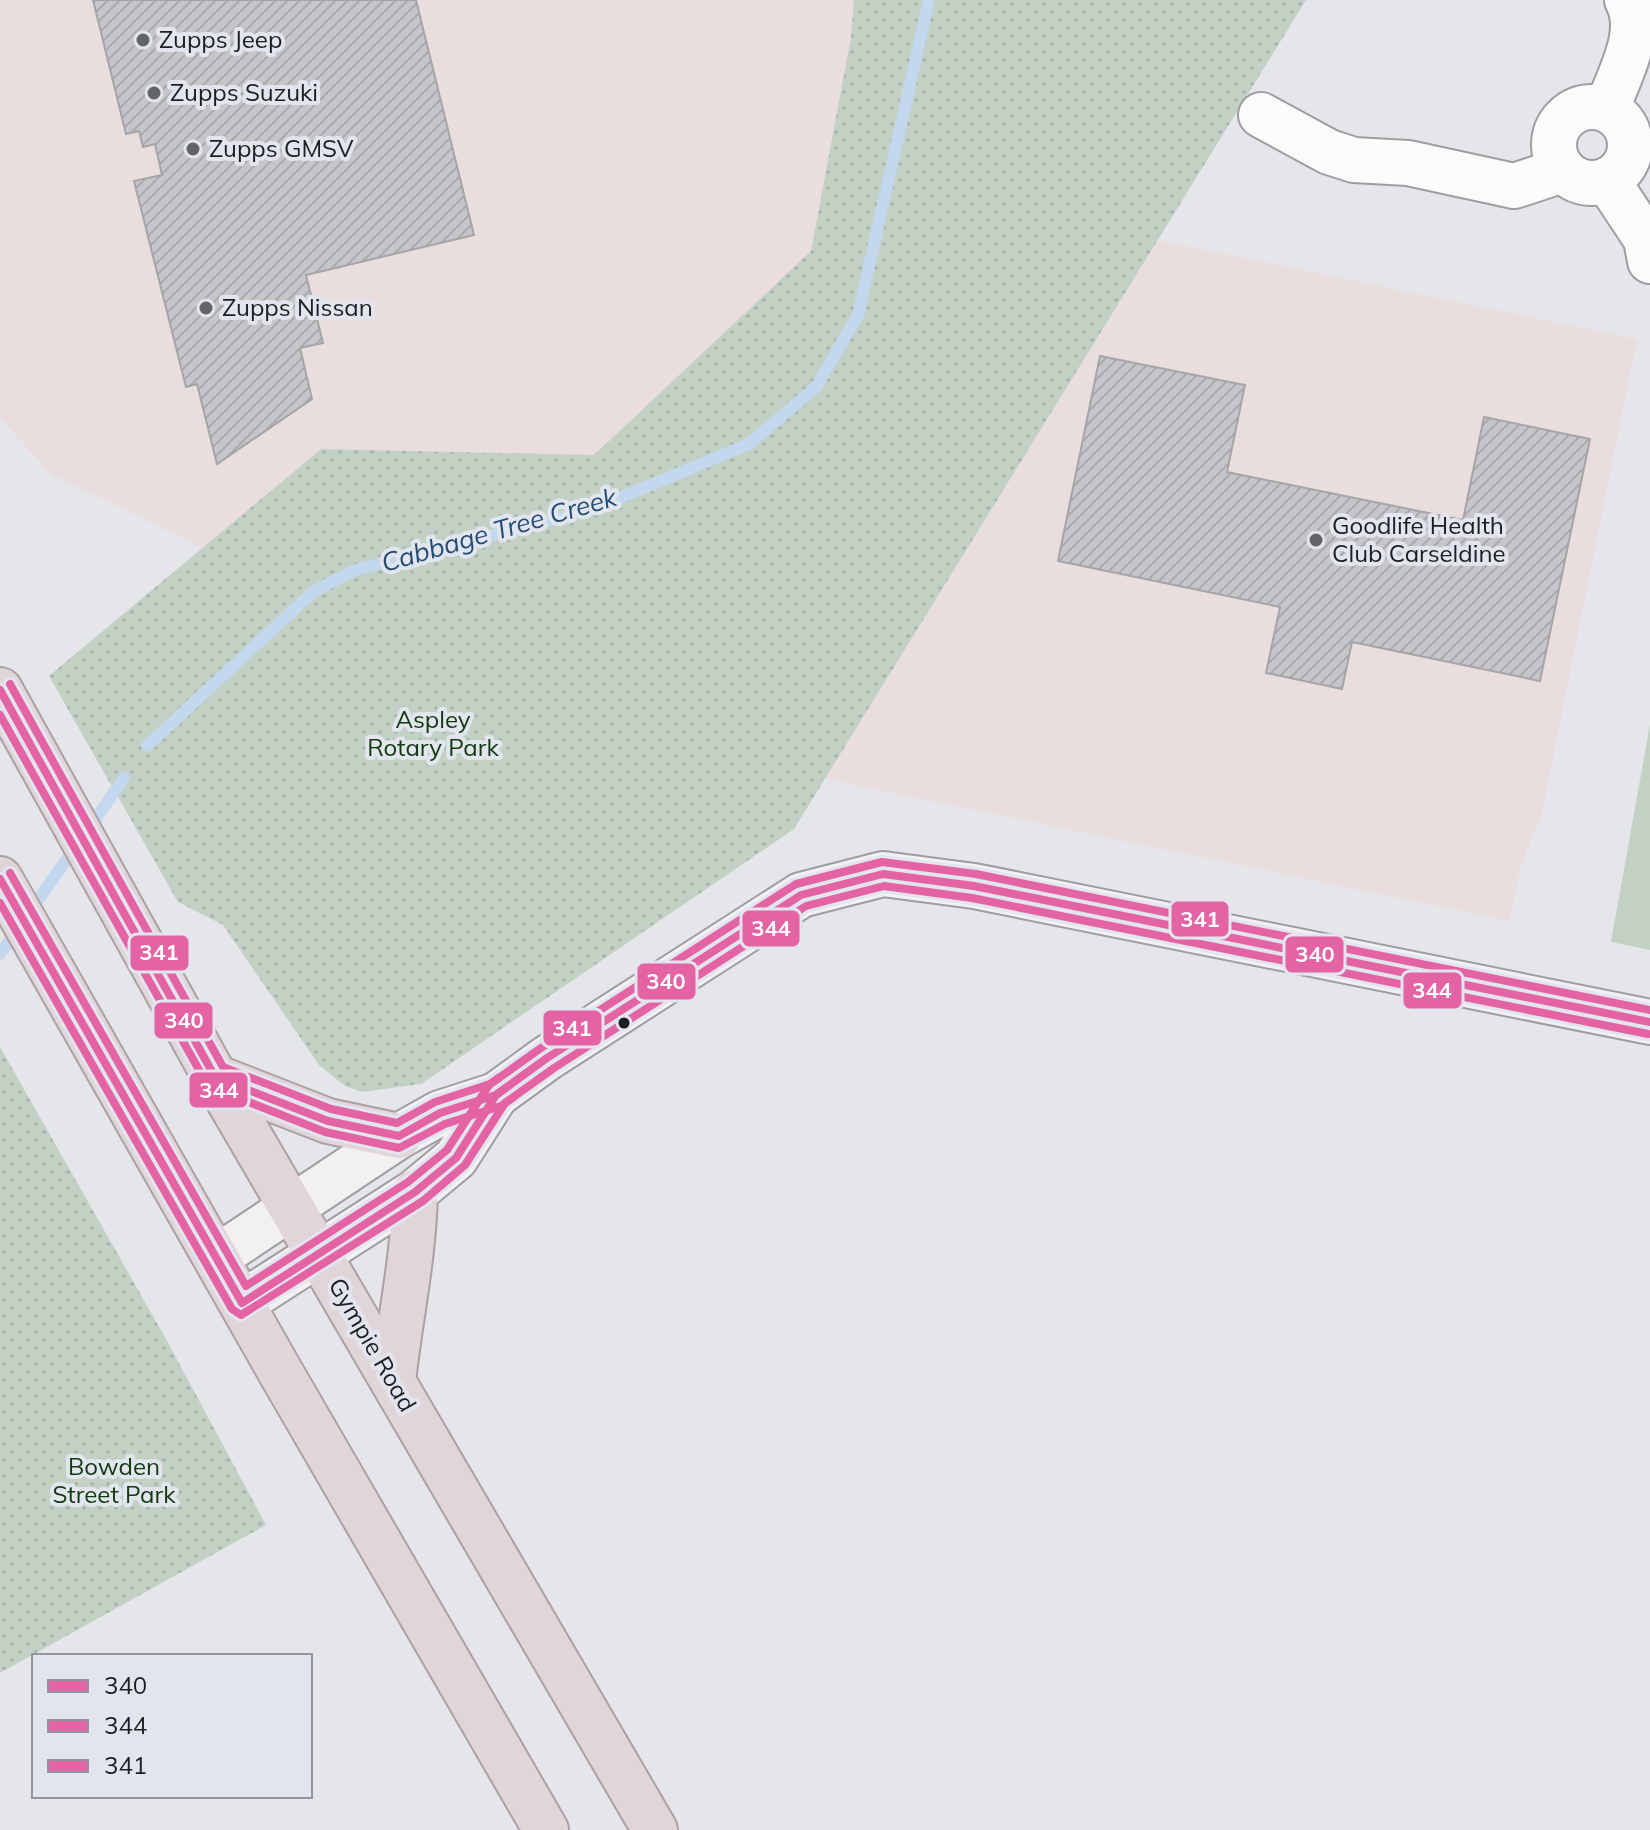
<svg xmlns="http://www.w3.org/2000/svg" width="1650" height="1830" font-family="Mulish,sans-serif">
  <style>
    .commercial { fill: #eadddd }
    .grass { fill: #c3d1c4 }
    .park { fill: url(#park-dots) }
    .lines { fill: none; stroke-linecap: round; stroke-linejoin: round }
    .stream { stroke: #c3d7ee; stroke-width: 12 }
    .building { fill: url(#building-hatch); stroke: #a5a5a8; stroke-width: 2 }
    .street-casing { stroke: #9d9ea1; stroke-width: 48 }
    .secondary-casing { stroke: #9d9ea1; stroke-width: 48 }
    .highway-casing { stroke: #aca0a5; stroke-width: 48 }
    .street { stroke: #fbfbfc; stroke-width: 44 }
    .secondary { stroke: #f3f0f2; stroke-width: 44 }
    .highway { stroke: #e0d5d8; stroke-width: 44 }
    .bus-1-casing { stroke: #e2e5ed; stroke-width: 14 }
    .bus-2-casing { stroke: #e2e5ed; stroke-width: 14 }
    .bus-3-casing { stroke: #e2e5ed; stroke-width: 14 }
    .bus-1 { stroke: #e463a4; stroke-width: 8 }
    .bus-2 { stroke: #e463a4; stroke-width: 8 }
    .bus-3 { stroke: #e463a4; stroke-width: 8 }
    .poi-dot { fill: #636467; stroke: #e2e5ed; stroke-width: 3 }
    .bus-dot { fill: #1d1e21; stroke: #e2e5ed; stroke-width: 3 }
    .labels { text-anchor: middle; stroke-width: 8; stroke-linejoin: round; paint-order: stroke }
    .poi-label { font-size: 24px; fill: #1d1e21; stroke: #e2e5ed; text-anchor: start }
    .park-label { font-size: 24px; fill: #12390e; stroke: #e2e5ed }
    .street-label { font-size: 24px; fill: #1d1e21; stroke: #e2e5ed }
    .water-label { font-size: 26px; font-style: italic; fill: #244d76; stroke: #e2e5ed }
    .line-badge { stroke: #e2e5ed; stroke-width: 3 }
    .badge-label { font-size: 22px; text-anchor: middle; font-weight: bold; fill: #fff }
  </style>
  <defs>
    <pattern id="park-dots" width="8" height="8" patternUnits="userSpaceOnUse" patternTransform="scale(2)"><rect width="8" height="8" fill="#c3d1c4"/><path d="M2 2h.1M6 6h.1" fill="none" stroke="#a7b3a8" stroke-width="1.8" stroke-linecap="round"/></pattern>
    <pattern id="building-hatch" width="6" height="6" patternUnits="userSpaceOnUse" patternTransform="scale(2)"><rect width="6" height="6" fill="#c6c6ca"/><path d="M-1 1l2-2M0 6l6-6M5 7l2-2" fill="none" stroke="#aaaaad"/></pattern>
  </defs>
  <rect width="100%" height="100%" fill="#e5e6ea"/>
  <g class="commercial">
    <path d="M0,0H854L851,37L811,251L594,455L321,449L203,548L51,474L0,418Z"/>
    <path d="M1158,240L1637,339L1541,817L1522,862L1509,921L825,779Z"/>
  </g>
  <path class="grass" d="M1650,724V950L1611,942Z"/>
  <g class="park">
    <path d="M854,0H1306L794,829L421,1084L362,1092L345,1086L319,1065L223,925L178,902L49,676L321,449L594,455L811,251L851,37Z"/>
    <path d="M0,1047L166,1339L266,1525L0,1673Z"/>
  </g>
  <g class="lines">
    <g class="stream">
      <path d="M147,746L314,591L355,570L591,510L749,444L816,387L858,315L929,0"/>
      <path d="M87,831L124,778"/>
      <path d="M29,913L76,846"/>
      <path d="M0,954L19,928"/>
    </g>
  </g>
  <g class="building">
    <path d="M93,0H416L474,235L306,275L323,343L300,348L312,399L217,464L197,384L186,387L134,181L162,175L155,144L143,147L139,131L126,134Z"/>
    <path d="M1100,356L1245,385L1227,472L1463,520L1484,417L1590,439L1540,681L1352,642L1342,689L1266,673L1280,607L1058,561Z"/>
  </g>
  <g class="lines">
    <g class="street-casing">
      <g id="street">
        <circle cx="1592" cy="145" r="38"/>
        <path d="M1607,109C1618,77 1645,33 1627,0"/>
        <path d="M1261,115L1329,152L1354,160L1408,163L1514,186L1563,170"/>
        <path d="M1607,180L1646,239L1650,261"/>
      </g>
    </g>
    <g class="secondary-casing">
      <g id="secondary">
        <path d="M217,1257L399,1136L440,1113L496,1095L547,1058L801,895L883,874L974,886L1650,1022"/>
        <path d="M242,1303L415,1192L456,1158L496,1095"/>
      </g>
    </g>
    <g class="highway-casing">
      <g id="highway">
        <path d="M0,690L215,1077L655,1830"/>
        <path d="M0,879L281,1373L546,1830"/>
        <path d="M215,1077L328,1121L399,1136"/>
        <path d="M393,1381C400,1318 414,1255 415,1192"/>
      </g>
    </g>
    <use href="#street" class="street"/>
    <use href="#secondary" class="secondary"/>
    <use href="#highway" class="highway"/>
    <g class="bus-1-casing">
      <g id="bus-1">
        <path d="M0,690L215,1077L328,1121L399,1136L440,1113L496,1095L507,1087"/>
        <path d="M0,879L242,1303L415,1192L456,1158L496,1095L547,1058L801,895L883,874L974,886L1650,1022"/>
      </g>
    </g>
    <g class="bus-2-casing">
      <g id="bus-2">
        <path d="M0,715L208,1086L325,1132L399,1148L445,1124L501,1106L514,1097"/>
        <path d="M0,903L232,1309L241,1315L423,1201L465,1165L505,1103L554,1068L806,906L884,886L972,898L1648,1034"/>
      </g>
    </g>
    <g class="bus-3-casing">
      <g id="bus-3">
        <path d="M10,684L223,1067L331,1109L397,1123L435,1102L490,1084L500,1077"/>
        <path d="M10,873L246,1286L408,1182L447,1150L489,1085L541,1048L796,884L882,862L976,874L1650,1010"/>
      </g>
    </g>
    <use href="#bus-1" class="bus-1"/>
    <use href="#bus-2" class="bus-2"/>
    <use href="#bus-3" class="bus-3"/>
  </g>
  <g class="poi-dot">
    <circle cx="143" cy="40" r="8"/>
    <circle cx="154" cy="93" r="8"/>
    <circle cx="193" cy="149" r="8"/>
    <circle cx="206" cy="308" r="8"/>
    <circle cx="1316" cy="540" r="8"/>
  </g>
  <circle class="bus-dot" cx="624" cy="1023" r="7"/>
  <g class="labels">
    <g class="poi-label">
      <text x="159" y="48">Zupps Jeep</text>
      <text x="170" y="101">Zupps Suzuki</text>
      <text x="209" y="157">Zupps GMSV</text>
      <text x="222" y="316">Zupps Nissan</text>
      <text x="1332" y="534">Goodlife Health<tspan x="1332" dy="28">Club Carseldine</tspan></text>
    </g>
    <g class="park-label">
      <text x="433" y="728">Aspley<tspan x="433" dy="28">Rotary Park</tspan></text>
      <text x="114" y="1475">Bowden<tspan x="114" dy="28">Street Park</tspan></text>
    </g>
    <g class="street-label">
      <text transform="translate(372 1345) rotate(60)" y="8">Gympie Road</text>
    </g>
    <g class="water-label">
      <text transform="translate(499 530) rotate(-16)" y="9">Cabbage Tree Creek</text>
    </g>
  </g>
  <g class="line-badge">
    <rect x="1170" y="900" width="60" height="38" rx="8" fill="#e463a4"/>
    <rect x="741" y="909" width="60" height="39" rx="8" fill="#e463a4"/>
    <rect x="129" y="934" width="61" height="38" rx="8" fill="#e463a4"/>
    <rect x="1284" y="935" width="61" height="39" rx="8" fill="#e463a4"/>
    <rect x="636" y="962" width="61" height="39" rx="8" fill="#e463a4"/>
    <rect x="1402" y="971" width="61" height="39" rx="8" fill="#e463a4"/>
    <rect x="153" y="1001" width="61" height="39" rx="8" fill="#e463a4"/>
    <rect x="542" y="1009" width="61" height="38" rx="8" fill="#e463a4"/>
    <rect x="188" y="1071" width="61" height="38" rx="8" fill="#e463a4"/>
  </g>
  <g class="badge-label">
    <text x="1200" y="927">341</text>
    <text x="771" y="936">344</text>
    <text x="159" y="960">341</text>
    <text x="1315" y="962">340</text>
    <text x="666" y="989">340</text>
    <text x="1432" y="998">344</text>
    <text x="184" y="1028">340</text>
    <text x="572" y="1036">341</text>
    <text x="219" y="1098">344</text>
  </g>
  <rect x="32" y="1654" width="280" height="144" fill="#e2e5ed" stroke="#93959b" stroke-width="2"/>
  <rect x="48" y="1680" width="40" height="12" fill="#e463a4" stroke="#93959b" stroke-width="2"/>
  <text x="104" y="1694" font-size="24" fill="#1d1e21">340</text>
  <rect x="48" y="1720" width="40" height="12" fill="#e463a4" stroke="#93959b" stroke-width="2"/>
  <text x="104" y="1734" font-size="24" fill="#1d1e21">344</text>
  <rect x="48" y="1760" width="40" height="12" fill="#e463a4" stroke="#93959b" stroke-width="2"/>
  <text x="104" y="1774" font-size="24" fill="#1d1e21">341</text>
</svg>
